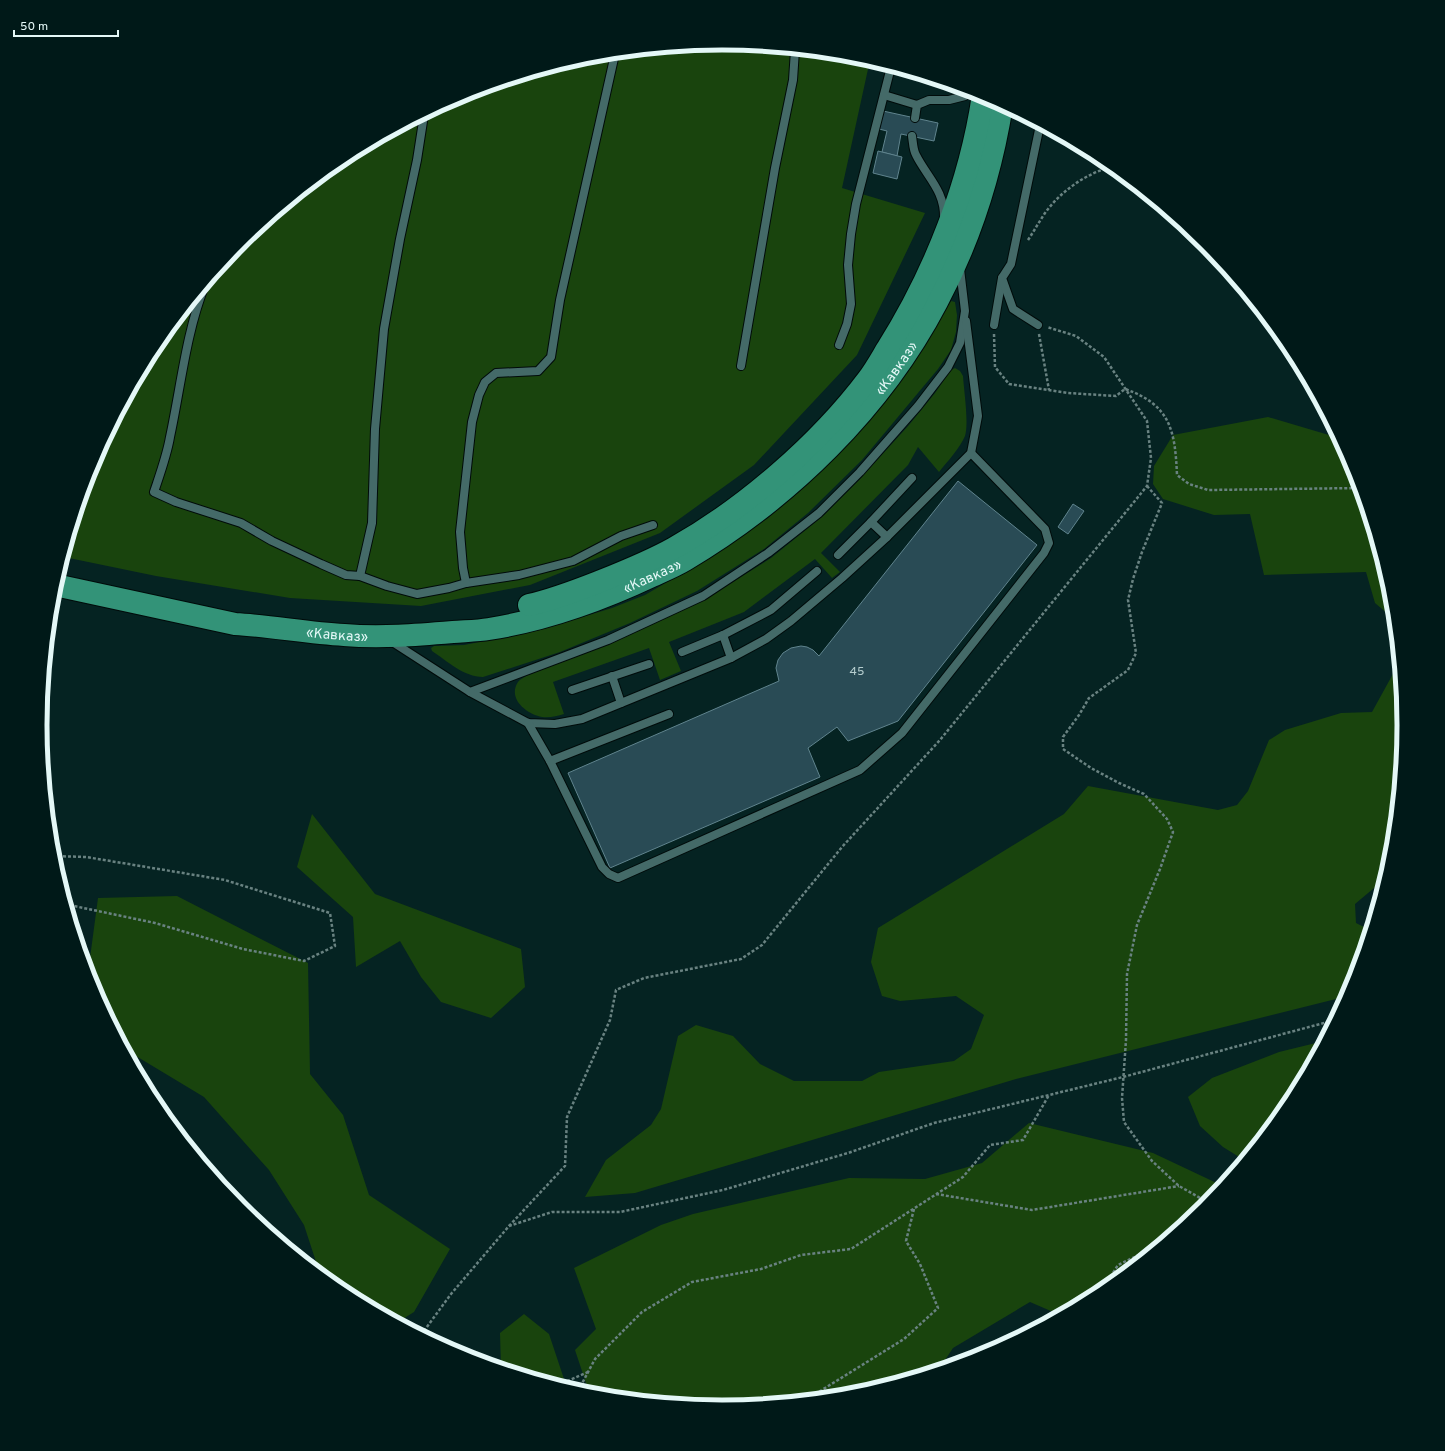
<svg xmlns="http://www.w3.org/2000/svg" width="1445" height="1451" font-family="Overpass,sans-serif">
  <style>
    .green { fill: #19440d }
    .building { fill: #294b55; stroke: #60848e }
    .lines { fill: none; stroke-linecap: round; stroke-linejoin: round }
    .service-casing { stroke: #000b0a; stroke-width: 10 }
    .primary-casing { stroke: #000b0a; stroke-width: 24 }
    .path { stroke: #698281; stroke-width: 2.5; stroke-dasharray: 3 2; stroke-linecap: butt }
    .service { stroke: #446a68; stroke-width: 8 }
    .primary { stroke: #339378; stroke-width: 22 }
    .labels { text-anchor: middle; stroke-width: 3.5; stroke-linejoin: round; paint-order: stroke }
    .number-label { font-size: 12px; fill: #b5cdce }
    .street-label { font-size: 14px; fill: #e4f8f7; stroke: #001918 }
    .rim { fill: none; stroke: #e4f8f7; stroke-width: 5 }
  </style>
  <rect width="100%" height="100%" fill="#052322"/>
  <g class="green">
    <path d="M723,43L856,56L870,60L842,188L925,213L857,355L754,465L660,533L530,585L421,606L290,598L156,576L64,557L92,464L155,346L240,243L344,158L462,95L590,56Z"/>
    <path d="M951,301L955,302L957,315L956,332L951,350L938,369L862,460L808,513L764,549L697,591L630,623L560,652L483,677C464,677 447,661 432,651L431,648L434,646L464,645L540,630L612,608L645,595L705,560L768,518L830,462L876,413L912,364Z"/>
    <path d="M955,368L960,371L963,376C964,391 969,423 965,436C960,448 947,462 939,472L918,447L908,465L821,553L840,572L832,578L815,559L744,612L669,642L681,671L660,680L649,648L553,682L564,714C557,716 550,718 542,717C527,714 507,699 518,682C520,679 525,677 528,675L606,645L704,600L771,558L823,516L859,480L909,425L935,393L951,370Z"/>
    <path d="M1268,417L1339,438L1353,465L1392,593L1395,620L1375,603L1366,572L1264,575L1250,514L1214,515L1163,499L1153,484L1154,466L1173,435Z"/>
    <path d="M1399,663L1405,726L1392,859L1386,878L1355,904L1356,923L1370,930L1353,987L1348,996L1016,1079L635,1193L585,1197L606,1160L651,1125L661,1109L678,1036L696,1025L733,1036L760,1064L794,1081H862L879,1072L954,1061L971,1049L984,1015L956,996L900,1001L882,996L871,962L878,928L1064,814L1088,786L1218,810L1237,805L1248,791L1269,740L1285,730L1341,713L1372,712Z"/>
    <path d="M312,814L375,894L521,949L525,987L491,1018L441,1002L421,977L400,941L356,967L353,917L297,867Z"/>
    <path d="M177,896L308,963L310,1074L343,1115L369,1195L450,1249L414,1312L398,1322L343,1293L320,1274L304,1225L269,1170L204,1097L126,1050L92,986L88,973L98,898Z"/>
    <path d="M1324,1041L1290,1105L1244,1160L1223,1147L1200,1126L1188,1097L1212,1078L1279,1052Z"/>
    <path d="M1029,1123L1153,1153L1223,1186L1205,1208L1101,1293L1060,1315L1030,1302L953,1348L939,1369L855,1395L722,1408L596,1396L586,1383L575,1350L596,1329L574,1268L661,1225L693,1214L849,1178L925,1179L982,1163Z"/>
    <path d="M524,1314L549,1334L567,1388L501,1368L500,1333Z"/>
  </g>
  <g class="building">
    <path d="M883,111L938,123L934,141L901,134L897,156L882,152L887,131L879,129Z"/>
    <path d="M878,151L902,157L897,179L873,173Z"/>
    <path d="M958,481L1037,545L898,721L848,741L837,727L808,748L820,777L610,868L568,773L779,681L776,668L778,660L783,653L791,648L801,646L807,647L813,650L819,656Z"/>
    <path d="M1073,504L1084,511L1068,534L1058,527Z"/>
  </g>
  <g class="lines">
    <g class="service-casing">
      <g id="service">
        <path d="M615,54L560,300L551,357L538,371L496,373L485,382L479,395L472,422L460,532L463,568L466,583L519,575L573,561L621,536L653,525"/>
        <path d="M884,95L917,105"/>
        <path d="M424,115L417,160L400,239L384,329L375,429L372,523L360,576L387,586L417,594L449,588L466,583"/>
        <path d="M915,118L917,105L929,100H949L965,96L971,91"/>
        <path d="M912,136C913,142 913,150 916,155C927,177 945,191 944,218"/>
        <path d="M205,285C186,333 181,386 170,437C167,455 160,474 154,492L176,502L241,523L272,541L321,564L346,575L360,576"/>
        <path d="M994,325L1002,278"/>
        <path d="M1038,325L1013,309L1002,278L1011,264L1040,125"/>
        <path d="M839,345L847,324L851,304L848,265L851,234L856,204L891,67"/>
        <path d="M741,366L775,168L793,80L795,50"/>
        <path d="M871,522L887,537"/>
        <path d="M838,555L871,522L912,478"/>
        <path d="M723,635L731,658"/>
        <path d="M391,643H394L470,692L608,640L703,596L768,553L819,513L860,472L918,406L948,367L960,343L965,311L960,269"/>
        <path d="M682,652L723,635L771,610L817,571"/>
        <path d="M612,676L621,703"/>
        <path d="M572,690L649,664"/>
        <path d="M470,692L528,723L555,724L582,719L731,658L766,639L791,621L842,578L887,537L971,453L978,416L966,321"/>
        <path d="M528,723L550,761L669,714"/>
        <path d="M550,761L602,867L609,874L618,878L860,770L902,733L1044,553L1049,543L1045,529L971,453"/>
      </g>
    </g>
    <g class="primary-casing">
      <g id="primary">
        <path id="s1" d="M55,585L235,624C271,626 307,633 344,635C380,638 417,635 453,632C465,631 477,631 489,629C546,620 601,600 652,576C663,571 675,566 685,560C789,498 881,409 937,302C970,240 991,174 1002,105"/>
        <path d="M529,605C553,600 578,590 601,581C626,571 651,561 674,548C744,509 819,444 868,379C875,370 881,359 887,349C935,273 970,183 983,95"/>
      </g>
    </g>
    <g class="path">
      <path d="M1028,240C1034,231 1039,222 1045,213C1060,192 1087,172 1113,167"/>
      <path d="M994,334L995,367L1009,384L1068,393L1116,396L1125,389C1171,405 1175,431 1177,475L1189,484L1208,490L1360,488"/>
      <path d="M1039,334L1049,390"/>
      <path d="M1147,486L1162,503L1142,552L1133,579L1128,600L1136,653L1128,670L1089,698L1079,715L1063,737V749L1091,768L1119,783L1144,794L1167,819L1173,832L1160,869L1137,925L1127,974L1126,1040L1122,1098L1124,1122L1152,1161L1179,1186L1209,1203"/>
      <path d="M53,856L86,857L225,880L330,913L335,946L304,961L243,949L155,923L74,906L70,914"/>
      <path d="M936,1194L1032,1210L1179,1186"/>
      <path d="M509,1226L565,1166L567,1117L610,1020L616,990L644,978L741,959L762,945L842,847L940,740L1147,486L1151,458L1147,421L1104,357L1076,336L1047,327"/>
      <path d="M1100,1294L1118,1265L1153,1248L1157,1247"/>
      <path d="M421,1335L451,1294L509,1226L552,1212H620L723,1190L848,1153L934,1123L1123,1077L1335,1020"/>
      <path d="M558,1385L588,1372"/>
      <path d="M578,1391L595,1359L642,1312L692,1282L761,1269L801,1255L851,1249L963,1177L990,1145L1023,1140L1049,1095"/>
      <path d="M813,1399L817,1393L904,1339L938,1308L920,1264L906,1241L914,1209"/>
    </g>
    <use href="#service" class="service"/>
    <use href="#primary" class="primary"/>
  </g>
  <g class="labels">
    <g class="number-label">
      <text x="857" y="675">45</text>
    </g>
    <g class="street-label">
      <text dy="5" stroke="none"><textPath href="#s1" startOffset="935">«Кавказ»</textPath></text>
      <text dy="5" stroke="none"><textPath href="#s1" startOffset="611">«Кавказ»</textPath></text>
      <text dy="5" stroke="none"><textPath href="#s1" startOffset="287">«Кавказ»</textPath></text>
    </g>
  </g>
  <path d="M0 0H1445V1451H0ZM47 725a675 675 0 1 1 1350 0a675 675 0 1 1-1350 0Z" fill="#001918" fill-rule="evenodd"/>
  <path class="rim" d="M47 725a675 675 0 1 1 1350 0a675 675 0 1 1-1350 0Z"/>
  <path d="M14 30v6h104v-6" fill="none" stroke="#e4f8f7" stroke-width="2"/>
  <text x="20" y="30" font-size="12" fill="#e4f8f7" stroke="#001918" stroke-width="3" paint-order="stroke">50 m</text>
</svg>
